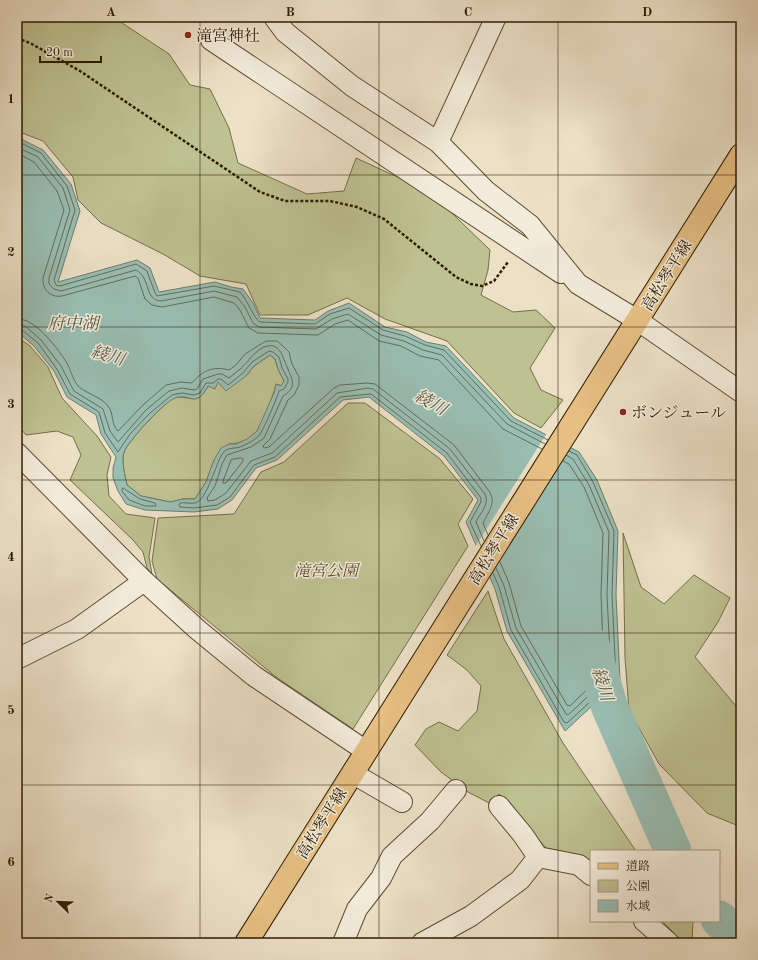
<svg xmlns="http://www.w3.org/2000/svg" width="758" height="960" font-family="'Old Standard TT','Noto Serif JP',serif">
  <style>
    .green { fill: #bec191; stroke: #766e48 }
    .water { fill: #99beb3; stroke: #6f7d6b; fill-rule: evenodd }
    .pier { fill: #ece1c7 }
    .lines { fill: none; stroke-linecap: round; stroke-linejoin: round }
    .shore { stroke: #646c5a; stroke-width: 1 }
    .river { stroke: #99beb3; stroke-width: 37 }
    .minor-casing { stroke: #5e4c32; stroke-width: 22 }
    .major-casing { stroke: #2f1b00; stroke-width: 24 }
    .path { stroke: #2f1b00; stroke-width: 2.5; stroke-dasharray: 3 2; stroke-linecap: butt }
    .minor { stroke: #f3ecdb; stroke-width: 20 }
    .major { stroke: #e6c084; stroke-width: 22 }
    .grid { fill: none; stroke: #2f1b00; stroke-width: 1; stroke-opacity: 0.55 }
    .poi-dot { fill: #8f2418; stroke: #f3ecdb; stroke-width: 1.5 }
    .labels { text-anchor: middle; stroke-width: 3; stroke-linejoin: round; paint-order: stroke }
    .poi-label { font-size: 16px; fill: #2f1b00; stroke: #f3ecdb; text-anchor: start }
    .street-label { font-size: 16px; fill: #2f1b00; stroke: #f3ecdb }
    .park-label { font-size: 16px; font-style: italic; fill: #5a4d2c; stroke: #f3ecdb }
    .water-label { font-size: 17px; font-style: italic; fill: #54543f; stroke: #f3ecdb }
    .neatline { fill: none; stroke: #2f1b00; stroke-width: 1.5 }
    .grid-label { font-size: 13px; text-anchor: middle; font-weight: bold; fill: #2f1b00 }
  </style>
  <rect width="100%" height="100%" fill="#ece1c7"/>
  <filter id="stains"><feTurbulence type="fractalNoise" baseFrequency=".005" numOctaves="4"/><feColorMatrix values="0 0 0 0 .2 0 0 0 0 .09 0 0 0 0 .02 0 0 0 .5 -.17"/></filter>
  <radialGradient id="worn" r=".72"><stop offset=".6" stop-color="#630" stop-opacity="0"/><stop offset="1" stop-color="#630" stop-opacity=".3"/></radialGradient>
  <g class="green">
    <path d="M17,17H113L169,54L190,85L210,89L229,128L238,163L307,194L344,191L356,158L430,192L490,250L488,270L481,295L513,312L536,310L555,328L530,368L541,390L563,400L541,428L514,413L447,341L385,319L347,298L308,315H260L246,284L200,276L163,254L101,223L78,200L73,177L43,141L17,131Z"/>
    <path d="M17,337L30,346L48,367L62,398L97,436L111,457L107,475L109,496L126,514L155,518L149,557L152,574L147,568L143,552L133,540L70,480L81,455L73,437L57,431L26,435L17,424Z"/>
    <path d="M270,355L275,359L278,369L284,381L282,386L276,384C274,393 263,424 257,431C251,439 239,444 229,444L214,460L206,482L195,499H183L170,502L141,496L127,485C125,475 121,462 124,452C128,441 164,403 174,398C183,395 191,401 198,398C204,395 204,391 208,387C214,380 237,378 246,376L254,366Z"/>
    <path d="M348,403H365L440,459L473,499L458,524L468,546L353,729L276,677L157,579L152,561L158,518L234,514L261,472L284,462Z"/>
    <path d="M623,533L641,587L664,604L694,575L730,598L718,622L695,657L741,712V827L707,813L659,764L629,710L625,658Z"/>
    <path d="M488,591L504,639L563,743L636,851H591V861L580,855L546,848L499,794L489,803L468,792L441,772L415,745L426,729L439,722L458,731L477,711L481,686L467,670L447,655Z"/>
    <path d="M662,921H693L692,943L681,940Z"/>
  </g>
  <path class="water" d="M17,137L43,150L71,184L80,211L58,282L137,260L150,268L159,292L215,282L231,287L243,289L253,303L260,318L315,320L328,311L349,303L385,327L407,332L426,342L446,346L514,418L579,452L597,480L618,531L616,595L620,680L565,731L507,631L495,589L466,522L478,500L444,456L369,397L343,400L277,460L256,468L232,500L218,509L194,512L145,510L126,504L118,491L113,478V468L116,457L101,434L96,415L67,397L54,371L34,346L20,334H17ZM270,355L275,359L278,369L284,381L281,386L276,384L274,393L257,431L247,439L236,444H229L221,448L214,460L206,482L195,499H183L170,502L141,496L127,485C125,475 121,462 124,452C128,441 164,402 175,398C191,392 195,410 208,386L215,389L218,382L226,391L246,376L254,366Z"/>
  <path class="pier" d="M547,433L572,446L488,577L475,547Z"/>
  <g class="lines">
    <g class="shore">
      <path d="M17,141L41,153L67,186L75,210L54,280L56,285L60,286L136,264L147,271L155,293L157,296L214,286L240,292C247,299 254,319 260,322L315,324L330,314L349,308L383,330L405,336L425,345L444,350L511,421L548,440"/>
      <path d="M17,147L38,157L63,188L70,210L49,278V284L54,289L61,291L136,270C151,278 144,300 161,301L214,291L237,297L245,307L253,323L259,327L316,329L332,319L348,314L381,335L404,341L423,350L442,355L507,424L545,444"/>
      <path d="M17,153L34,162L57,191L64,210L43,278C42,290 51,298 62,296L135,276L138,278L145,299L152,305L162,307L214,297L234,303L240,310L249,328L258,333L318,335L335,324L348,320L379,341L401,346L420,356L439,360L503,429L542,449"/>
      <path d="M17,319C35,317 60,351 68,365C71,372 74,382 79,387C88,394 101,397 108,406C114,413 111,425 118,431L143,405L166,385L181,382L192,383C203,370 213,366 229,370L236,365L245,354L266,341H277L285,348L289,352L292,364L299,377V385L294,395L288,400L270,439L263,446L264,448L269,447L334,388L340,385L367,383L375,384L454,445L489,491C497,503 488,512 483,523L488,535"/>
      <path d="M17,325L25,326L41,340L61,366L74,391L103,409L110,431L118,442L146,410L169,391L182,388L194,390L197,389L203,379L218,374H222L229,378C232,375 236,373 239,370C248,363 255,349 267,346C281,343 283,359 287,367C292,379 298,387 283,396L264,438L251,447L227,455L222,464L215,486L207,498L208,501L215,500L226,493L251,461L272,453L337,393L368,388L373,389L450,449L485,494C490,504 480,513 476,522L484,541"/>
      <path d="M17,330H22L38,343L57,369L70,394L99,412L105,433L118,452L130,434L150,413L172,395L182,393L194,395L200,393L206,383H213L218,379H221L228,385L243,373L252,362L269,351L273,352L279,357L282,368L288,379V382L284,389L279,391C277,398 264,429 260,434C256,440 247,444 240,447C234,449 227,447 223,453C216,462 207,501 195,503C190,504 185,502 180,503L179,505L180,507L194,508L217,505L230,497L254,465L275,457L340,397L371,394L447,453L481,498V502L470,522L481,546"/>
      <path d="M241,458L243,459V461L226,483H223V481L231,460Z"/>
      <path d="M123,488L140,499L155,503L156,506H145L129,500L122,491Z"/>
      <path d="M500,562L509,583L521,626L567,705L570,706L604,673L601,595L603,533L584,487L569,464L563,461"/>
      <path d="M496,568L504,586L516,628L566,714L568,715L611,675L607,595L609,532L589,485L573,459L566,455"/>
      <path d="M493,573L499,587L511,630L564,722L567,723L616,678L612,595L614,531L593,482L577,455L569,451"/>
    </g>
    <g class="river">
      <path d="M591,645L610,708L673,851"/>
      <path d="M719,919L741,940"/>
    </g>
    <g class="minor-casing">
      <g id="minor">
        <path d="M274,17L285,32L352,86L438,142L486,191L530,225L578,284L637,320L741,392"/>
        <path d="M211,40L561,273"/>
        <path d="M438,142L496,17"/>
        <path d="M17,453L144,581L198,630L254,676L366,751"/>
        <path d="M17,659L77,629L144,581"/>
        <path d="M352,773L402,802"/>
        <path d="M538,857L579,865L591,875"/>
        <path d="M644,921L669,943"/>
        <path d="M343,943L357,909L381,878L392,856L430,821L456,790"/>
        <path d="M422,943L471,916L520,880L538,857L523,835L499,806"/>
      </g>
    </g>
    <g class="major-casing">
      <path id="major" d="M246,943L741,155"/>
    </g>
    <path class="path" d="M17,38L30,43L80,71L260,192L285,201H330L357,207L384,219L456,277L471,284L482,286L494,281L508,262"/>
    <use href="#minor" class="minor"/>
    <use href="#major" class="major"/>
  </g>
  <path class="grid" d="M200,17V943M379,17V943M558,17V943M17,175H741M17,327H741M17,480H741M17,633H741M17,785H741"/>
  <g class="poi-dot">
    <circle cx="188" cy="35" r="4"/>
    <circle cx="623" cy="412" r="4"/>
  </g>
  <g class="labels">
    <g class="poi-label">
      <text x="196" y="41">滝宮神社</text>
      <text x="631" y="418">ボンジュール</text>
    </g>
    <g class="street-label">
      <text transform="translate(666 275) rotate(-58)" y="6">高松琴平線</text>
      <text transform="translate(493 549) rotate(-58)" y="6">高松琴平線</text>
      <text transform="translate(321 823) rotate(-58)" y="6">高松琴平線</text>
    </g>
    <g class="park-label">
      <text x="326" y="576">滝宮公園</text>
    </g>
    <g class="water-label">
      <text x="73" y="329">府中湖</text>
      <text transform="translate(108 355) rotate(16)" y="6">綾川</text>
      <text transform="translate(431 402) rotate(29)" y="6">綾川</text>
      <text transform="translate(603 684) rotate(73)" y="6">綾川</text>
    </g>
  </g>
  <rect width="758" height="960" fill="none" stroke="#ece1c7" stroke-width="44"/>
  <rect x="590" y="850" width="130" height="72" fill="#f3ecdb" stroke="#a59883"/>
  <rect x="598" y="863" width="20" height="6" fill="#e6c084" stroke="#a59883"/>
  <text x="626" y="870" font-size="12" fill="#2f1b00">道路</text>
  <rect x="598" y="880" width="20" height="12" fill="#bec191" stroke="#a59883"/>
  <text x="626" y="890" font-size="12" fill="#2f1b00">公園</text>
  <rect x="598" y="900" width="20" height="12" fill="#99beb3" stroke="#a59883"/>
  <text x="626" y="910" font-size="12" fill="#2f1b00">水域</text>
  <g transform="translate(58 902) rotate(293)" stroke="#f3ecdb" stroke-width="3" paint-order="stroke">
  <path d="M0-3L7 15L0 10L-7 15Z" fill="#2f1b00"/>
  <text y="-6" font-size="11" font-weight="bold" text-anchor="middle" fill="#2f1b00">N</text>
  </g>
  <path d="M40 56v6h61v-6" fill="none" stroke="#2f1b00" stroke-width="2"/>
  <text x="46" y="56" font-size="12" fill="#2f1b00" stroke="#f3ecdb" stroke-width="3" paint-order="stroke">20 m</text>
  <rect x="22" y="22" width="714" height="916" class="neatline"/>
  <g class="grid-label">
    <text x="111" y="16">A</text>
    <text x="290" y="16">B</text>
    <text x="468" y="16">C</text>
    <text x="647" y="16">D</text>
    <text x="11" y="103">1</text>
    <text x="11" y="256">2</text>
    <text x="11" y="408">3</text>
    <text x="11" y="561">4</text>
    <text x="11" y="714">5</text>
    <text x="11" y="866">6</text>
  </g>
  <rect width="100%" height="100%" filter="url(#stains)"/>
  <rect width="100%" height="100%" fill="url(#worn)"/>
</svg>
